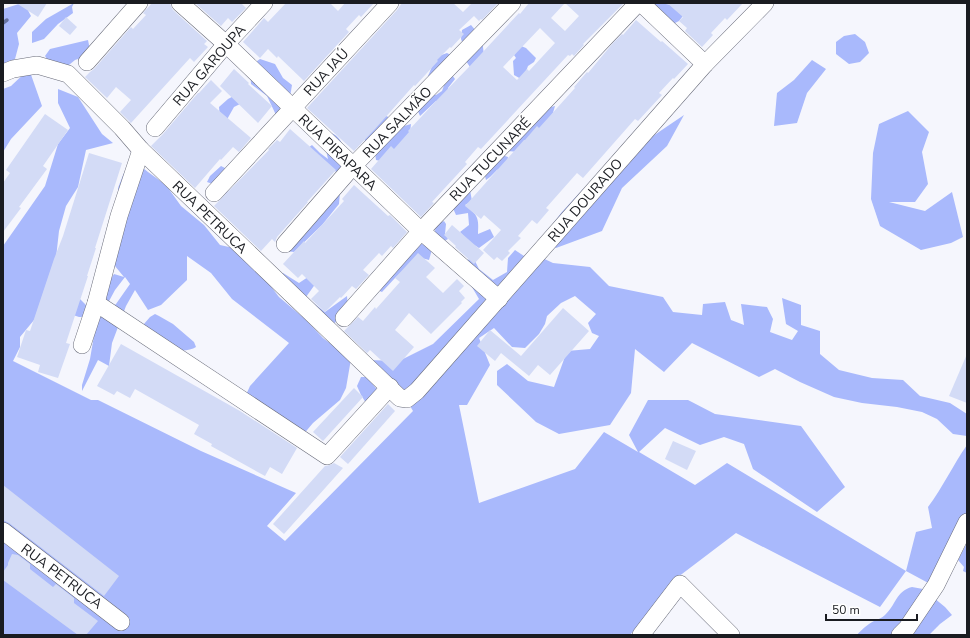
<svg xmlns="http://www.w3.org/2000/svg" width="970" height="638" font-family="'Nunito Sans',sans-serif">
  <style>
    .forest { fill: #a9b9fc; fill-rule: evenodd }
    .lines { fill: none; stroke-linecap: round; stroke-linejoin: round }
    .stream { stroke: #6874a2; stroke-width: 3.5 }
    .building { fill: #d3dbf6; fill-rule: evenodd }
    .minor-casing { stroke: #686b79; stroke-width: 18 }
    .minor { stroke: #fff; stroke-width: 17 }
    .labels { text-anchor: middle; stroke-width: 3.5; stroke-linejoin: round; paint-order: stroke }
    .street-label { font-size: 14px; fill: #1a1c21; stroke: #fff }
  </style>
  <rect width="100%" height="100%" fill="#f5f6fd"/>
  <g class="forest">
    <path d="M22,3H24L31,16L17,33L19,44L15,59L3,65V9Z"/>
    <path d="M74,3L72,7L73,13L58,24L44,39L32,43V32L46,19Z"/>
    <path d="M652,3H660L689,8L679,21L671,25Z"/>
    <path d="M471,25L482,38L484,56L470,67L466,61L465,49L461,39L462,30Z"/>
    <path d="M855,34L865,42L869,53L860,62L849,64L836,54V42L844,36Z"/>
    <path d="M88,40L90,50L84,57L75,60L64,69L50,64L45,56L50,49Z"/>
    <path d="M521,46L526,48L536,58L534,62L528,66L525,74L521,79L514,75L513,61L516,58L514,55Z"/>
    <path d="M447,53L456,58L432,81L428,76L436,57Z"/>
    <path d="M260,59L275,64L283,78L292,85L290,97L276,115L267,96L251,84L250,66Z"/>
    <path d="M812,60L826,69L807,93L797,123L774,126L777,93L794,80Z"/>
    <path d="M29,69L42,106L11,139L3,152V89L11,86Z"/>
    <path d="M452,75L455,79L448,88L447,101L443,104L436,101L420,116L417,109L423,107L430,94L436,95L442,91L447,77Z"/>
    <path d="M58,89L78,97L102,134L113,143L86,150L78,187L66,206L59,231L56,258L39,314L20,337V347L13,361L91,400H98L201,451L296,493L267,526L285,541L413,411L403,394L368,360L399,361L433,344L479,299L469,282L456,273L454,261L474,259L479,269L493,280L507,272L508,258L515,250L524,256L532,253L553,263L590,267L609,286L663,297L673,312L702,315L703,304L725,302L731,320L744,325L741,304L767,307L773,319L770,332L792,340L798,331L786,324L782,298L801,305V325L820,331V354L839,370L872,378L903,380L920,396L950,403L967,414V436L953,434L937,419L922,412L897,407L862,403L834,397L800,382L775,369L759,377L692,343L664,372L635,349L631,393L610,425L559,434L536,422L497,385V371L507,364L528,381L554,387L567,351L590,349L599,336L592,333L588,323L596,314L575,296L561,303L547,316L545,324L539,334L525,348L512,347L494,328L479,338L490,365L467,405H459L479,503L575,469L604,432L638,452L629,435L648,400H688L715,414L801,426L845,487L817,512L753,469L744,444L724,437L700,445L665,428L639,452L695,485L727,463L906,571L916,532L932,528L928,507C943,487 953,465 967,445V517L932,585L906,571L880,607L736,533L678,577L630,635H3V246L45,186L58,144L70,128L58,103Z"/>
    <path d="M243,91L240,104L234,107L225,123L220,118L219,107L228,99Z"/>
    <path d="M555,106L552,116L518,152L508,151L544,109Z"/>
    <path d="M908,111L929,132L922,152L928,184L915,202H889L925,211L952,192L963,237L951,243L921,250L880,226L871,199L873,153L879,124Z"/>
    <path d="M684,115L667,146L622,188L602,231L556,248L541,240L561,213L583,189L593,201L650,138Z"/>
    <path d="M387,116L392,122L394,129L411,124L410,132L384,162L376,160L375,153L365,142L364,133L375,120Z"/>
    <path d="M331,133C348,139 343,159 340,172L333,171L308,148L312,145L320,153L328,159L324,142Z"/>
    <path d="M502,155L508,157L507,165L497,170L490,177L486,180L485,176Z"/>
    <path d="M132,159L148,172L166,185L181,206L204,225L220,245L238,249L251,260L279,297L305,319L323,338L351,359L346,388L340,400L313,423L302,436L245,397L250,386L289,343L232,299L211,273L187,256V280L161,305L148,310L135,290L126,306L112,343L109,366L98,360L82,391V385L90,359L97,318L104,290L114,274L124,277L110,260L120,203L118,188L123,175ZM125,277L130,284L116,304L112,307L108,303L115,290Z"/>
    <path d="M221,166L227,169L229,188L226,194C220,189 215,184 207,182L210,176Z"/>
    <path d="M470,190L472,201L465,205C478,215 479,218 478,234L490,229L494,237L479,248L468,241L460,232L469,225L468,213L456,215L452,206Z"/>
    <path d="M340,192L339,204L322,225L294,252L285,251Z"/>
    <path d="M444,221L446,224L445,234L448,239L441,243L434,237L436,225Z"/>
    <path d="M421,244L433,246L429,260L418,257L395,278L382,292L377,290Z"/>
    <path d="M283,273L299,283L314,273L316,283L306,297L325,312L347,296L348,308L332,326L275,274Z"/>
    <path d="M80,299L88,307L87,317H79L70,314Z"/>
    <path d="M155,314L159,316L173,324L194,342L196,347C190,351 178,352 171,348C163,344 153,335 145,328L144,324L150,317Z"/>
    <path d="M361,377H367L379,392L366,403L361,395L357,386Z"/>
    <path d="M967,543V573L963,571L964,567L958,560Z"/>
    <path d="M912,587L923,589L945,607L952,615L940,624L929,635H857C861,630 868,624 874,621C878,619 882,618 885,615C896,605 896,591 912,587Z"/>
  </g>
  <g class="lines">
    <path class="stream" d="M3,23L7,20"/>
  </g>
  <g class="building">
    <path d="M16,3H47L38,17Z"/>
    <path d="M152,3H170L171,6L173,10L207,41L204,44L208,47L194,62L190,58L131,123L120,112L131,100L116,87L107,98L85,77L90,72L94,69L131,27L133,29L146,15L143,13Z"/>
    <path d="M195,3H241L246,8L232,22L228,18L221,26Z"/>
    <path d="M286,3H330L338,11L345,3H374L361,17L359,15L346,29L349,32L304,81L278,56L277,58L268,49L260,58L243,42L264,18L268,22Z"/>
    <path d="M402,3H453L463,12L472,3H498L482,20L481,19L479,21L474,16L459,30L464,34L451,48L450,47L437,60L438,61L415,86L414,85L375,129L354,151L307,108L397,10Z"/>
    <path d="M529,3H565L551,18L565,31L579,16L565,3H624L583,44L584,45L574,56L572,54L570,56L568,55L481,149L478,147L465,162L467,164L443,190L432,202L434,203L421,217L371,169L391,146L394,149L409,132L408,131L436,101L468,68L519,13L520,14ZM540,28L555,43L529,71L527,69L517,80L503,67Z"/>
    <path d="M667,3H743L727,20L725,18L711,33L713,35L702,47L685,31L687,28L679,21L683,17Z"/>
    <path d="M66,17L77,27L70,35L59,26Z"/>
    <path d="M636,20L661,42L662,41L688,64L674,79L673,78L659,93L662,95L638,121L635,119L583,178L577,173L546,208L549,210L537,224L532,220L518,236L521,238L508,251L510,253L502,261L497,257L494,260L483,250L501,230L484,215L481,219L465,206L524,140H525L537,126L539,128L575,88L574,87L587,72L588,73L613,43L622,34L623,35Z"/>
    <path d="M234,69L249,83L248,84L272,106L258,123L220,86Z"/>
    <path d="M211,80L222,91L210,103L251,138L239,152L233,147L221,160L220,159L195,188L151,146L163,134L198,93H199Z"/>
    <path d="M45,114L68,130L43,166L47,169L19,207L21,208L3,232V183L10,173L6,170Z"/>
    <path d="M290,129L307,144L336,170L307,202H308L277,237L275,242L272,239L261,251L214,206L269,150L268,149L277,140L280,142Z"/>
    <path d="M89,153L122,163L95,248H96L87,276H88L66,343L70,344L58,378L38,372L40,365L17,357L26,330L30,331L54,259L63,236Z"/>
    <path d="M354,185L388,216L390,215L407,232L393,248L391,246L382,256L379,253L363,270L369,275L356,289L352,286L341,298L340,297L325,312L311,299L319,291L302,274L298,278L283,264L304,241L305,243L322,225L344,201L342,199Z"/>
    <path d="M452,225L484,253L474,264L455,247L456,246L444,235Z"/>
    <path d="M418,253L435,268L426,277L443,293L457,279L464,286L459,291L465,298L461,302L462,303L431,334L409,313L395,330L414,347L393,371L370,350L367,353L344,331L358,317L363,321L375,307L376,309L400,282L395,278Z"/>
    <path d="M563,308L589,331L550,375L538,365L529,376L501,353L495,361L477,346L490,330L521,356Z"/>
    <path d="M121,344L240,411L297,448L282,474L270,467L265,476L211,446L212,444L194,434L199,425L135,389L130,398L117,391L114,395L97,386Z"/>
    <path d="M967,354V403L949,396Z"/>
    <path d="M354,388L363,397L323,441L313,432Z"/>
    <path d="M388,404L395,411L348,464L340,457Z"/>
    <path d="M673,441L696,451L687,470L665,459Z"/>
    <path d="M334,463L343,468L284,534L273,524L325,466L330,465Z"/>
    <path d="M3,485L119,576L104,596L9,523L3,520Z"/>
    <path d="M12,554L18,555L30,564V569L53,587L56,584L74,598V603L98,621L86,635H78L3,580V572L8,565V563Z"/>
  </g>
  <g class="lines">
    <g class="minor-casing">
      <g id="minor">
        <path d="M180,3L226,44L421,231L499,299"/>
        <path d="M641,3L705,64"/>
        <path d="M87,62L139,3"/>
        <path d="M3,73L13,69L37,65L68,74L122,128L141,150L400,398L407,399L417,391L705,64L765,3"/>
        <path d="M155,128L226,44L264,3"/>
        <path d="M214,193L390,3"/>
        <path d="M285,244L353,166L512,3"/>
        <path d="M96,303L327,456L390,387"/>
        <path d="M344,318L421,231L638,3"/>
        <path d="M82,345L96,303L119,216L141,150"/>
        <path d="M3,531L121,622"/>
        <path d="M641,635L680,584L731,635"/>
        <path d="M900,635L907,628L936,585L967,522"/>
      </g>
    </g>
    <use href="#minor" class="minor"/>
  </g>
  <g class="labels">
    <g class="street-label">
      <text transform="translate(209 65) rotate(-49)" y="5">RUA GAROUPA</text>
      <text transform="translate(326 72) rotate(-47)" y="5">RUA JAÚ</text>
      <text transform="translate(397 122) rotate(-46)" y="5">RUA SALMÃO</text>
      <text transform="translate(338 152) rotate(44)" y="5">RUA PIRAPARA</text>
      <text transform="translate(490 159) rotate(-46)" y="5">RUA TUCUNARÉ</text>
      <text transform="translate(585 200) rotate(-49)" y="5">RUA DOURADO</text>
      <text transform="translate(210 217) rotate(44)" y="5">RUA PETRUCA</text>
      <text transform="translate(62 576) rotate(37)" y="5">RUA PETRUCA</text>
    </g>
  </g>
  <rect width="970" height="638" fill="none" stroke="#1a1c21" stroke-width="8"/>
  <path d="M826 614v6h91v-6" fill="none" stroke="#1a1c21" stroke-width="2"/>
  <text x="832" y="614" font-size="12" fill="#1a1c21" stroke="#ffffff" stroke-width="3" paint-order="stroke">50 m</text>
</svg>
